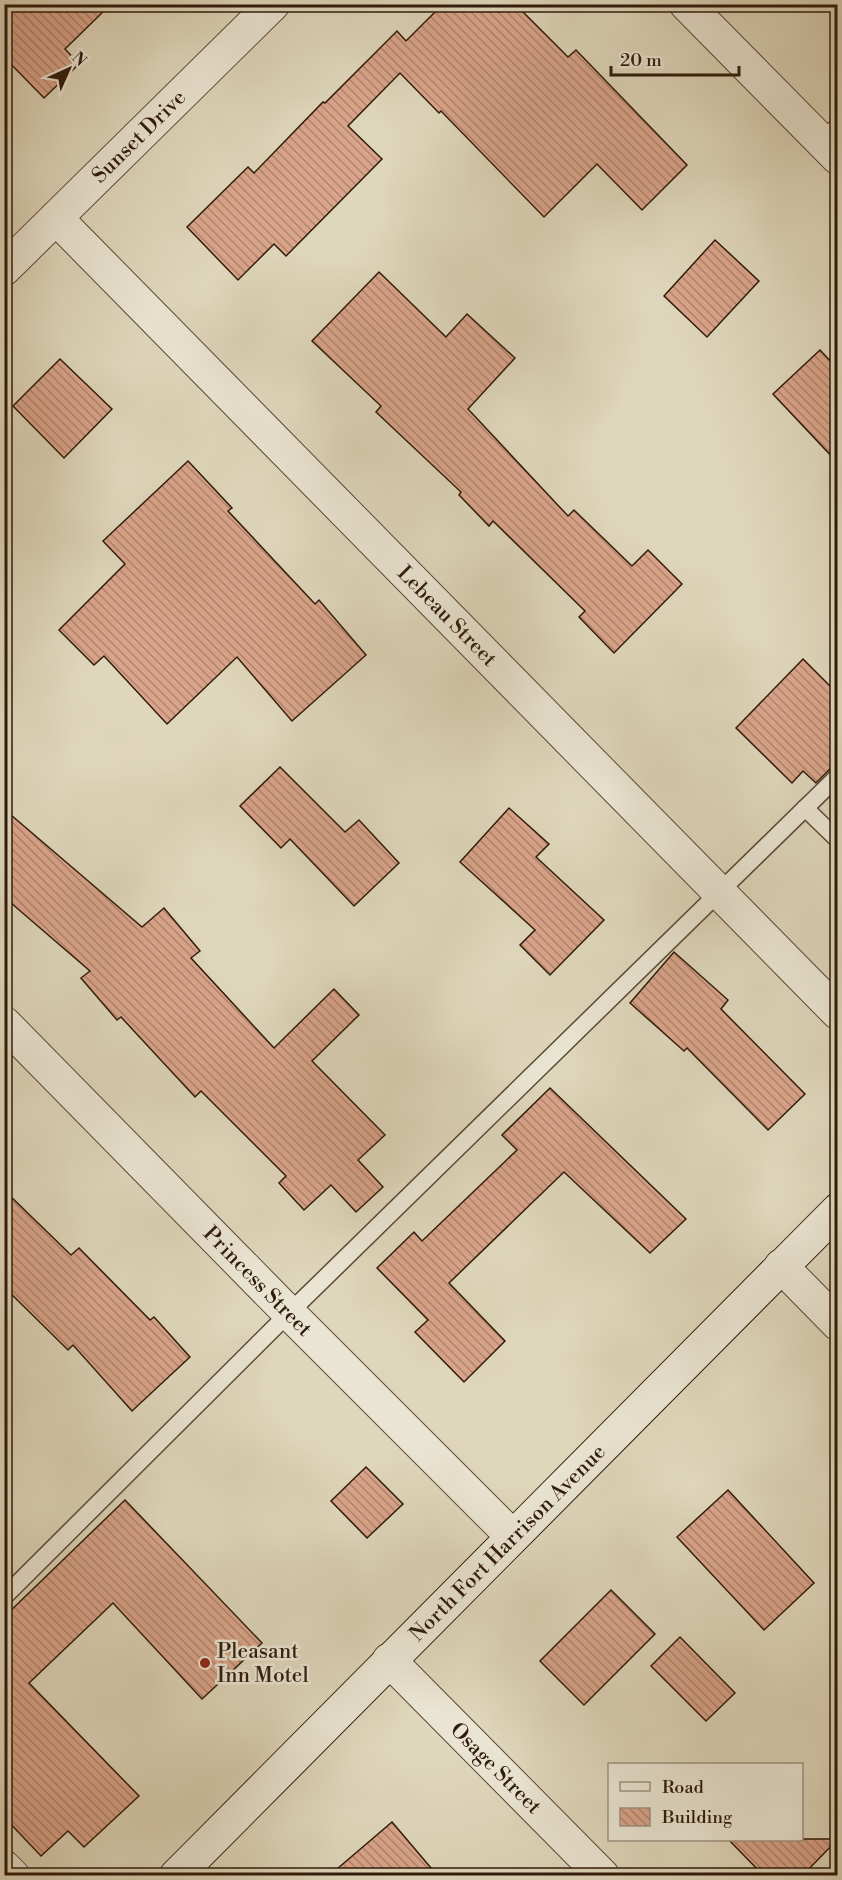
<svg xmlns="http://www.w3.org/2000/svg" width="842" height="1880" font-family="'Libre Bodoni',serif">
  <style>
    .building { fill: url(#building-back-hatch); stroke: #2f1b0b; stroke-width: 1.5 }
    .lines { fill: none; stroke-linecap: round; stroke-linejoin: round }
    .lane-casing { stroke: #5b4a37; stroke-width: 19 }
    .street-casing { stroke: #5b4a37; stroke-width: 35 }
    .secondary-casing { stroke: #2f1b0b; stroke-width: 35 }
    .lane { stroke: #eae5d3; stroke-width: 16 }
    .street { stroke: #eae5d3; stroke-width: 33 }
    .secondary { stroke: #eae5d3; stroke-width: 33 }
    .poi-dot { fill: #8f2418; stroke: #eae5d3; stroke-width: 2 }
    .labels { text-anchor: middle; stroke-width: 5; stroke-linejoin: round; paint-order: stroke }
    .street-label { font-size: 21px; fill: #2f1b0b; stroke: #eae5d3 }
    .poi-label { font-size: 21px; fill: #2f1b0b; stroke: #eae5d3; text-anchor: start }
  </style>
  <defs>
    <pattern id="building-back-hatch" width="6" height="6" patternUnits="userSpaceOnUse" patternTransform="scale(1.5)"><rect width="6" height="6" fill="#daa48a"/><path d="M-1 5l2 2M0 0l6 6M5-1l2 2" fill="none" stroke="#b1856f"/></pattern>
  </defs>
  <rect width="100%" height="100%" fill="#dfd7bc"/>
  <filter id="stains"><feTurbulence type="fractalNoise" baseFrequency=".00333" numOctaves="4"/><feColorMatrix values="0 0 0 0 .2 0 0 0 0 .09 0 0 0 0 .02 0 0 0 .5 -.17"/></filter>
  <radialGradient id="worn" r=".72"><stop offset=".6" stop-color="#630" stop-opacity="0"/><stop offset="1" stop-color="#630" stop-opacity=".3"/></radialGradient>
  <g class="building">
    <path d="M4,4H111L65,49L79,64L44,98L4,57Z"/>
    <path d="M443,4H515L568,57L576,50L687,165L642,210L597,164L544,217L441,111L439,113L400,73L348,126L382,159L286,256L274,244L238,280L187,227L248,167L254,173L323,102L325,103L397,31L406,41Z"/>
    <path d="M715,240L759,281L707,337L664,296Z"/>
    <path d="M379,272L446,337L467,314L515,358L468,409L568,516L574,510L632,566L648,550L682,584L614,653L579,617L585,611L493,521L489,526L459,495L461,492L376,412L381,406L312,341Z"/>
    <path d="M820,350L837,368V462L773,394Z"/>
    <path d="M60,359L112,409L64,458L13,406Z"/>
    <path d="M188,461L232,508L228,511L315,604L319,600L366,655L292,721L237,657L167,724L104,656L94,665L59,630L125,564L103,541Z"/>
    <path d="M803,659L837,693V766L831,768L816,783L803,771L792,783L736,728Z"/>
    <path d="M280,767L345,832L359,820L399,863L354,906L290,839L281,848L240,806Z"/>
    <path d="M509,808L549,844L536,857L604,920L550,975L520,945L535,930L460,862Z"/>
    <path d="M4,809L142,927L164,908L200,951L191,958L274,1048L334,989L359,1015L312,1061L385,1135L358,1160L383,1187L356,1212L331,1185L304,1210L279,1183L286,1176L201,1091L195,1097L121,1017L117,1020L81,978L90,971L4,897Z"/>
    <path d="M674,952L728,1000L721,1009L805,1094L768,1130L687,1048L684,1051L630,1003Z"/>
    <path d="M550,1088L686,1219L650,1253L564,1172L449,1283L505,1341L464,1382L415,1332L428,1320L377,1268L414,1232L422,1241L517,1150L502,1135Z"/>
    <path d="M4,1190L71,1255L79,1248L150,1320L154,1317L190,1357L132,1411L73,1345L68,1350L4,1287Z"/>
    <path d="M366,1467L403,1504L367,1538L331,1501Z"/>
    <path d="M728,1490L814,1583L764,1630L677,1537Z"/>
    <path d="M125,1500L262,1643L202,1699L113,1603L29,1683L139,1796L84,1847L68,1831L41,1856L4,1817V1617Z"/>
    <path d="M611,1590L655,1634L584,1705L540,1661Z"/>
    <path d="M680,1637L735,1693L706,1721L651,1666Z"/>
    <path d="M392,1822L437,1875H330Z"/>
    <path d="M728,1839H837V1840L803,1875H763Z"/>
  </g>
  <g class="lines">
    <g class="lane-casing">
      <g id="lane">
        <path d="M821,141L838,126"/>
        <path d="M805,808L838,840"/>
        <path d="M4,1597L289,1313L838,776"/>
      </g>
    </g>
    <g class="street-casing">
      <g id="street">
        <path d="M686,4L838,158"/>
        <path id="s1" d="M56,218L838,1013"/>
        <path id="s2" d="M4,269L273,4"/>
        <path id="s3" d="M4,1023L289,1313L512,1536"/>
        <path d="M781,1266L838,1324"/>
        <path id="s4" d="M389,1660L603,1876"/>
        <path d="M4,1867L13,1876"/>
      </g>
    </g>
    <g class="secondary-casing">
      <g id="secondary">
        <path id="s5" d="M176,1876L838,1210"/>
      </g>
    </g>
    <use href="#lane" class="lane"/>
    <use href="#street" class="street"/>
    <use href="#secondary" class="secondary"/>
  </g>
  <circle class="poi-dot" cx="205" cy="1663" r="6"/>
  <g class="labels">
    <g class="street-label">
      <text dy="7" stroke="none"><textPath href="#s2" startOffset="189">Sunset Drive</textPath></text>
      <text dy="7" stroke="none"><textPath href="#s1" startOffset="558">Lebeau Street</textPath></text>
      <text dy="7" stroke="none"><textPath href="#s3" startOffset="362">Princess Street</textPath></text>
      <text dy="7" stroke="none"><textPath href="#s5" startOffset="470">North Fort Harrison Avenue</textPath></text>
      <text dy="7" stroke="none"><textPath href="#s4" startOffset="152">Osage Street</textPath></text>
    </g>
    <g class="poi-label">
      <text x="217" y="1658">Pleasant<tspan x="217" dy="24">Inn Motel</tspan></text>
    </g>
  </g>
  <rect width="842" height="1880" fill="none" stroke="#dfd7bc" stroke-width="24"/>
  <rect x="6" y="6" width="830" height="1868" fill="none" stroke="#2f1b0b" stroke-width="3"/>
  <rect x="12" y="12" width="818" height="1856" fill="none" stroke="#2f1b0b" stroke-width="1.5"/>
  <rect x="608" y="1763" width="195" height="78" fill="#eae5d3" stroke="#9f9483" stroke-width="1.5"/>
  <rect x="620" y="1782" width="30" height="9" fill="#eae5d3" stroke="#9f9483" stroke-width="1.5"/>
  <text x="662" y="1793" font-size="18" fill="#2f1b0b">Road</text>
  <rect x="620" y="1808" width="30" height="18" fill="url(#building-back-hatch)" stroke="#9f9483" stroke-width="1.5"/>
  <text x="662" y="1823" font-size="18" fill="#2f1b0b">Building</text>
  <g transform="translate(69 69) rotate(45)" stroke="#eae5d3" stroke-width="4.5" paint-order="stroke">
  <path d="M0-4.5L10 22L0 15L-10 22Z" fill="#2f1b0b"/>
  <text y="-9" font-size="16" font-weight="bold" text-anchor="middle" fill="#2f1b0b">N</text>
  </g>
  <path d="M611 66v9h128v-9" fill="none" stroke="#2f1b0b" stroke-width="3"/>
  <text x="620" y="66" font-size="18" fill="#2f1b0b" stroke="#eae5d3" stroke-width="4.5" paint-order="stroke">20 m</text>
  <rect width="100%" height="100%" filter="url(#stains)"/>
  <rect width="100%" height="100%" fill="url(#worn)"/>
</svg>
